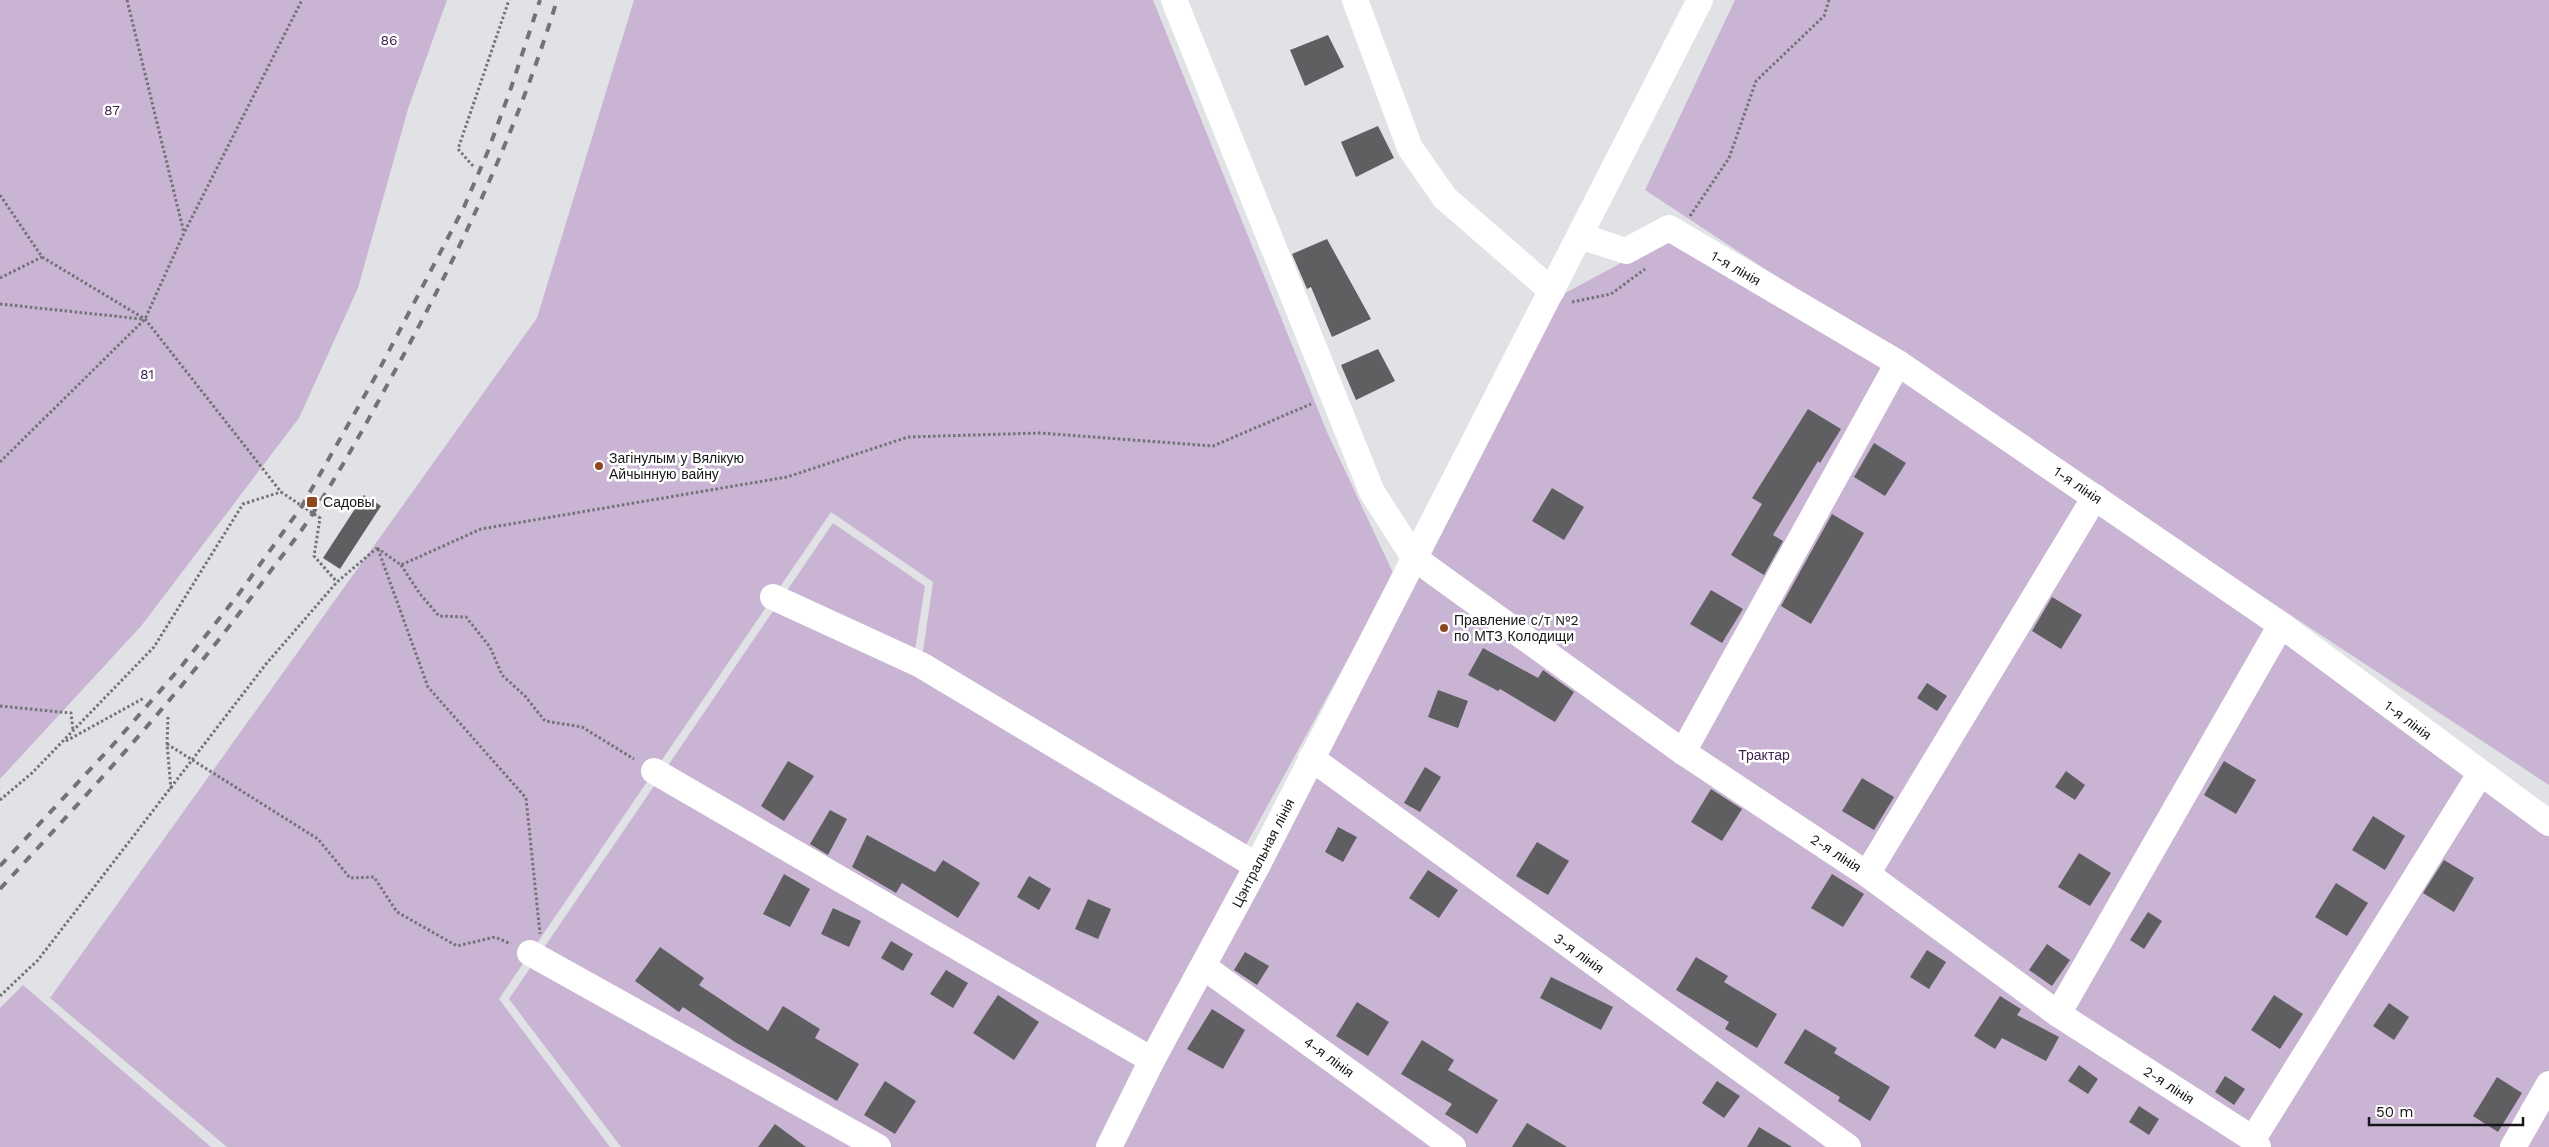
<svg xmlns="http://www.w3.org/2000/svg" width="2549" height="1147" font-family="'Work Sans',sans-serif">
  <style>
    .green { fill: #c9b5d3 }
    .building { fill: #5f5f62 }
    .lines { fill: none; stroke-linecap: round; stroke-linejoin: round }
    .path { stroke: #727375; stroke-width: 3; stroke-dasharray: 2.5 2.5; stroke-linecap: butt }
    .minor { stroke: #fff; stroke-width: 26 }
    .rail { stroke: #727375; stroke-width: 4; stroke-dasharray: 9 9; stroke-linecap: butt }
    .poi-dot { fill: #8d4721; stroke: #fff; stroke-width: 2 }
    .labels { text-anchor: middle; stroke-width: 5; stroke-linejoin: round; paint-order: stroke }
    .park-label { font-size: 14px; fill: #422450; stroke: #fff }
    .street-label { font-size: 14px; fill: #151617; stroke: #fff }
    .poi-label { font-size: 14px; fill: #151617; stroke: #fff; text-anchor: start }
  </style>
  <rect width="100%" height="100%" fill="#e0e2e5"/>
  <g class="green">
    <path d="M0,0H447L408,109L358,288L299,418L142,625L0,779Z"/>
    <path d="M634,0H1153L1327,432L1394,575L1240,856L921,665L933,582L831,512L499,999L610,1147H227L50,998L537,318Z"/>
    <path d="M1735,0H2549V785L1645,190Z"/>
    <path d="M1669,237L1894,370L2276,632L2549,834V1147H621L509,999L833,523L925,586L912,669L1261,878L1558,297Z"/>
    <path d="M23,985L45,1004L211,1147H0V1008Z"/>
  </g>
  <g class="building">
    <path d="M1328,35L1344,67L1305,86L1290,50Z"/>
    <path d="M1378,126L1394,158L1356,177L1341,142Z"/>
    <path d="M1327,239L1371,319L1332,337L1311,287L1307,289L1292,254Z"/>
    <path d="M1378,349L1395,381L1356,400L1341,365Z"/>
    <path d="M1808,409L1841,429L1820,463L1818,461L1773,535L1783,541L1764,575L1731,555L1762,504L1752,498Z"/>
    <path d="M1874,443L1906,463L1885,496L1854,477Z"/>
    <path d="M1552,488L1584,507L1564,540L1532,521Z"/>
    <path d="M364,495L381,506L340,569L323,558Z"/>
    <path d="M1832,514L1864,533L1811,624L1781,606Z"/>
    <path d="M1711,590L1743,609L1722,643L1690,624Z"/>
    <path d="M2052,597L2082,615L2061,649L2032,631Z"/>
    <path d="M1483,648L1538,678L1543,670L1574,692L1555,722L1500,689L1498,691L1468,675Z"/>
    <path d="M1927,683L1947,696L1937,711L1917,698Z"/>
    <path d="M1438,690L1468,701L1458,728L1428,717Z"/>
    <path d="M788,761L814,776L784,821L761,806Z"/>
    <path d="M2224,761L2256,780L2236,814L2204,795Z"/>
    <path d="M1425,767L1441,777L1420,812L1404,803Z"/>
    <path d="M2066,771L2085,785L2075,800L2055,787Z"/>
    <path d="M1862,778L1894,797L1874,830L1842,811Z"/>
    <path d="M1711,789L1742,809L1722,841L1691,822Z"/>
    <path d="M830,810L847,819L828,855L810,844Z"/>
    <path d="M2373,816L2405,836L2385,870L2352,850Z"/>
    <path d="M1338,827L1357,837L1343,862L1325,852Z"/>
    <path d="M867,835L935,872L943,860L980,883L958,918L902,883L896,893L852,867Z"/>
    <path d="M1537,842L1569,861L1548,895L1516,876Z"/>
    <path d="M2079,853L2111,873L2090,906L2058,887Z"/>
    <path d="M2444,860L2474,878L2454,912L2423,893Z"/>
    <path d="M1428,870L1458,890L1439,918L1409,898Z"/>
    <path d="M784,874L810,889L790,927L763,914Z"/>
    <path d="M1832,874L1864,894L1843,927L1811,908Z"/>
    <path d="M1029,876L1051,889L1039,910L1017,897Z"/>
    <path d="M2336,883L2368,903L2347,936L2315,917Z"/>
    <path d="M1088,899L1111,909L1098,939L1075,929Z"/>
    <path d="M833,908L861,921L849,947L821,934Z"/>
    <path d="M2148,912L2162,921L2144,949L2130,940Z"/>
    <path d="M891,941L913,954L903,971L881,958Z"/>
    <path d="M2047,944L2070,960L2052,986L2029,970Z"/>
    <path d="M660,947L704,978L699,985L768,1031L783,1006L820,1029L815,1038L859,1064L837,1101L735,1042L683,1007L679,1012L635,981Z"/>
    <path d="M1927,950L1946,962L1929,989L1910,977Z"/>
    <path d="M1245,952L1269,966L1257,985L1234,970Z"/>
    <path d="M1696,957L1728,976L1724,982L1777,1014L1757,1048L1725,1029L1729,1022L1676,990Z"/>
    <path d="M946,970L968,983L953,1008L930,994Z"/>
    <path d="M1551,977L1613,1007L1601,1030L1540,998Z"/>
    <path d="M998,995L1039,1022L1014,1060L973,1033Z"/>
    <path d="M2274,995L2303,1014L2280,1049L2251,1030Z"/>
    <path d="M2000,996L2021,1009L2017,1015L2059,1037L2046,1061L2002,1038L1995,1049L1974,1036Z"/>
    <path d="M1357,1002L1389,1022L1368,1056L1336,1036Z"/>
    <path d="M2389,1003L2409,1017L2394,1040L2373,1026Z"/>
    <path d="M1212,1009L1245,1030L1223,1069L1187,1049Z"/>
    <path d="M1805,1029L1837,1048L1834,1053L1890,1087L1870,1121L1838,1101L1840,1097L1784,1063Z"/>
    <path d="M1422,1040L1454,1060L1448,1070L1498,1100L1477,1134L1445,1114L1452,1104L1401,1074Z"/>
    <path d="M2079,1065L2098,1079L2088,1094L2068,1081Z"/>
    <path d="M2225,1076L2245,1089L2234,1105L2215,1092Z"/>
    <path d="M2497,1077L2522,1093L2498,1132L2473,1116Z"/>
    <path d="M885,1081L916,1101L895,1134L864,1115Z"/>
    <path d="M1717,1081L1740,1096L1724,1118L1702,1103Z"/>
    <path d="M2139,1106L2159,1119L2149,1135L2129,1122Z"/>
    <path d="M1527,1123L1567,1147H1512Z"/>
    <path d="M775,1124L806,1147H758Z"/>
    <path d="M1759,1127L1792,1147H1747Z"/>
  </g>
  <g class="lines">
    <g class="path">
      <path d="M127,0L184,233"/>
      <path d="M473,166L458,149L509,0"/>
      <path d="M0,195L42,257L145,319L281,492L320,518L314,556L337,582"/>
      <path d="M1690,216L1729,158L1756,81L1824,16L1829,0"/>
      <path d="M0,278L42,257"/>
      <path d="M1572,302L1611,294L1645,269"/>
      <path d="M0,304L142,319"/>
      <path d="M0,462L145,319L184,233L302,0"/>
      <path d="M377,548L401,565L481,529L787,477L908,437L1040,433L1213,446L1311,404"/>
      <path d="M378,549L428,687L526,798L540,934"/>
      <path d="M401,565L420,594L439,616L466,617L490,647L502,675L525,696L545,721L582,727L634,759"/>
      <path d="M0,706L71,713L73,730"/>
      <path d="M168,717L167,744L171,789"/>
      <path d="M66,741L144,698"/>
      <path d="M167,744L318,839L350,878L374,877L397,912L457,946L495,937L511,944"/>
      <path d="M0,800L32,773L154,647L243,504L281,492"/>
      <path d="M0,996L38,960L266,664L337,582L377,548"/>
    </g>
    <g class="minor">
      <path d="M1174,0L1372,492L1415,559L1424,565L1683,752L1867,874L2058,1014L2253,1139L2258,1147"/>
      <path d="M1355,0L1410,148L1445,198L1552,291"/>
      <path d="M1580,236L1626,251L1669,228L1898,363L2281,625L2549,823"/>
      <path d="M773,597L921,665L1257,866"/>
      <path d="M1683,752L1898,363"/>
      <path d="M1311,758L1848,1147"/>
      <path d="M654,771L1152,1060"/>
      <path d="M1867,874L2095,497"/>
      <path d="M530,953L878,1147"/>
      <path d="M1204,967L1453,1147"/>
      <path d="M2058,1014L2281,625"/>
      <path d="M2253,1139L2480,774"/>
      <path d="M1109,1147L1152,1060L1257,866L1700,0"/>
      <path d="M2513,1147L2549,1084"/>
    </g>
    <g class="rail">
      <path d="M0,866L112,746L180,668L238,595L302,506L378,372L464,207L488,151L511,88L540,0"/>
      <path d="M0,889C94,787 188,686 269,573C284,553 300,534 313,513C346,462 374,409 403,356C465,241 519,125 557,0"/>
    </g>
  </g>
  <g class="poi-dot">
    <circle cx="599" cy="466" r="5"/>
    <rect x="306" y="496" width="12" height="12" rx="2.5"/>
    <circle cx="1444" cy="628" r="5"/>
  </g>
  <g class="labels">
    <g class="park-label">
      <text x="389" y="45">86</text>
      <text x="112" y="115">87</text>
      <text x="147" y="379">81</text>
      <text x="1764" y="760">Трактар</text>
    </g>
    <g class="street-label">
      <text transform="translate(1736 268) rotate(30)" y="5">1-я лінія</text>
      <text transform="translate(2078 485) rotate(34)" y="5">1-я лінія</text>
      <text transform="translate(2408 720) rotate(37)" y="5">1-я лінія</text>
      <text transform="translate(1263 853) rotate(-63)" y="5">Цэнтральная лінія</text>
      <text transform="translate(1836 853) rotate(33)" y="5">2-я лінія</text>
      <text transform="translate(1579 953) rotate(36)" y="5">3-я лінія</text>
      <text transform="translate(1329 1057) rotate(36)" y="5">4-я лінія</text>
      <text transform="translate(2169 1085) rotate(33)" y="5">2-я лінія</text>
    </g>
    <g class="poi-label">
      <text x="609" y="463">Загінулым у Вялікую<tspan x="609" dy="16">Айчынную вайну</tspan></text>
      <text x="323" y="507">Садовы</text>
      <text x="1454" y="625">Правление с/т №2<tspan x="1454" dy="16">по МТЗ Колодищи</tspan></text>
    </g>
  </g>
  <path d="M2369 1117v8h154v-8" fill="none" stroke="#151617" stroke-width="2.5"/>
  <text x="2376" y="1117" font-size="15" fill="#151617" stroke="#ffffff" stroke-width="4" paint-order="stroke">50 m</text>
</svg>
